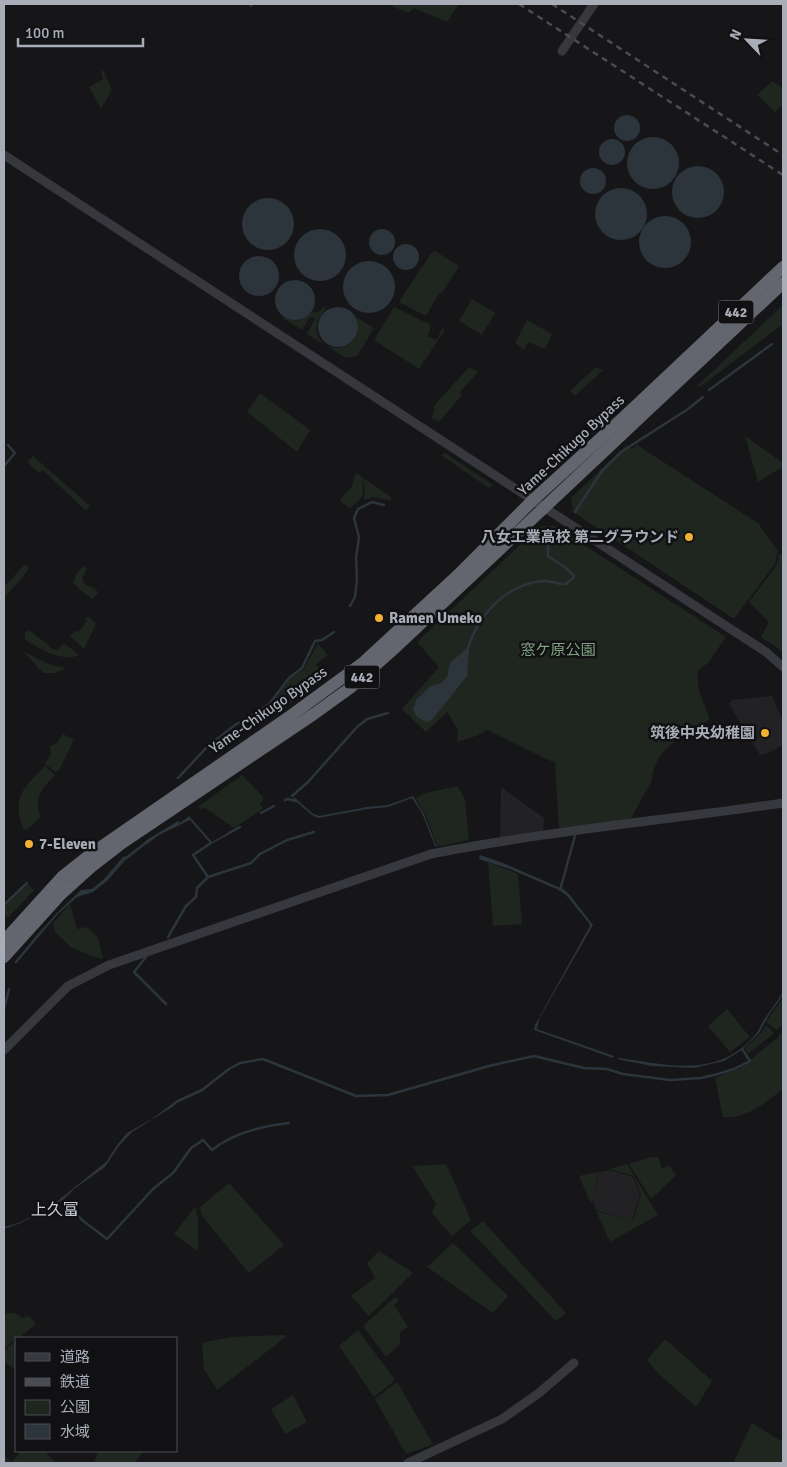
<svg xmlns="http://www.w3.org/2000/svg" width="787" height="1467" font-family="Signika,'Noto Sans JP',sans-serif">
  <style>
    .built { fill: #222225 }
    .green { fill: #1e261f }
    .water { fill: #2c353c }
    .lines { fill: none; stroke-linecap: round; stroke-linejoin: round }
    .stream { stroke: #2c353c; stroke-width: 2.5 }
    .minor { stroke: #37383d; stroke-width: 9 }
    .highway { stroke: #63666e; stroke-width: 12 }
    .rail { stroke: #4a4c52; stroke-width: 2.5; stroke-dasharray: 6 5; stroke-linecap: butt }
    .poi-dot { fill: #f2b134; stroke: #111113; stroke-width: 2 }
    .labels { text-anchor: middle; stroke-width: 5; stroke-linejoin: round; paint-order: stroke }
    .shield { fill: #111113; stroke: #7b7e86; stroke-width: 1 }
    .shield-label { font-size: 14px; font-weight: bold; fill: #a8adb8 }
    .street-label { font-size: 15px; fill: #a8adb8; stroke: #111113 }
    .poi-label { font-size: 15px; font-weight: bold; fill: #a8adb8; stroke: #111113; text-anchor: end }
    .park-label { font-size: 15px; fill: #7fa381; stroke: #111113 }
    .neighbourhood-label { font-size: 16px; fill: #c9ccd4; stroke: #111113 }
  </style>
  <rect width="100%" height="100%" fill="#161618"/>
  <g class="built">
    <path d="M772,696L783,721V745L768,753L760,755L729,704L732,700Z"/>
    <path d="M501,787L544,818L543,833L500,839Z"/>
    <path d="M610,1170L633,1177L640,1195L632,1221L596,1210L592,1198L599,1172Z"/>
  </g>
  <g class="green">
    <path d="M396,4H459L447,22L414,8L408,13L392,6Z"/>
    <path d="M103,70L112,90L101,109L89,87L103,79L101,72Z"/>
    <path d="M772,81C785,88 783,90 783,104L775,112L757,95Z"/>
    <path d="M435,251L459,266L442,293L440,292L426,316L399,302L431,253Z"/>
    <path d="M472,299L495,313L482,335L459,321Z"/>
    <path d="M783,305V324L700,387L698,385Z"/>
    <path d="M326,306C324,313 318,317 317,324C312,359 369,355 356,317L374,328L357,356L346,358L307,334L315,319L310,317L302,330L281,317C295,321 300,323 312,312L317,313Z"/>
    <path d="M394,307L431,325L428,337L437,340L442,328L445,330L419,369L374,340Z"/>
    <path d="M527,320L552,334L545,349L528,342L524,350L515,343Z"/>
    <path d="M469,367L478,372L459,393L462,395L439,422L431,418L435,409L433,407Z"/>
    <path d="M596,367L603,370L575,396L570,391Z"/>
    <path d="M260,393L310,430L297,452L247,412Z"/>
    <path d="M745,436L783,463V467L758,482Z"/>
    <path d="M627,445L632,449L637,445L758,523L778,551L775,564L734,619L573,512L571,498Z"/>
    <path d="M445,453L493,485L489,488L441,455Z"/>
    <path d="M33,456L90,506L86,511L43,470L39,473L27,462Z"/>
    <path d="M356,473L362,477C364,496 365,497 350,508L340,501L341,498L351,488Z"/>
    <path d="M363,478L391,497V501L373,497L363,500L365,494Z"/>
    <path d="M540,526H555L726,637L708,663L697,671L699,691L710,719L697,730L687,728L659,757L654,768L651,782L630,820L559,828L555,763L487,730L476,736L457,742L458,730L447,712L426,732L402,709L439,667L417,642Z"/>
    <path d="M783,553V652L761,637L769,622L749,602L776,566L779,555Z"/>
    <path d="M25,564L29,567L26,573L4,598V587Z"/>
    <path d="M84,566L87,569L82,578L84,584L94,588L98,592L93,599L86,595L73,583L76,574Z"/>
    <path d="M86,617L90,618L96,624L84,649L70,636L75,631L78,632L87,621L85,619Z"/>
    <path d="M29,630L50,646V648L57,650L63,644H65L79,655C62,663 39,648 25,640V634Z"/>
    <path d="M318,643L328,655L316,664L325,679L285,707L276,698L290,679L304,669Z"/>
    <path d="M24,652L51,665L66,668L55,673H43Z"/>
    <path d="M63,734L74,740L59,770L56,772L45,764L51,754L50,746L57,743Z"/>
    <path d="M45,766L55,775C42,788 33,798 41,817L26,830L23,828C11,796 25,787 45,766Z"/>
    <path d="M242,775L264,798L260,804L263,809L234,828L205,808L199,809V806Z"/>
    <path d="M458,786L465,800L469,840L441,846L437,845L426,816L416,798L425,793Z"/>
    <path d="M488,862L518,874L522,924L493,926Z"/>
    <path d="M28,884L34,890L8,918L4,914V907Z"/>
    <path d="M70,904L77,929L87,927L98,937L103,959L95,957L72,948L55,932L53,923Z"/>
    <path d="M783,998V1023L777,1030L766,1022Z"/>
    <path d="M727,1009L750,1037L730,1052L708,1026Z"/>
    <path d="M766,1025L774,1033L748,1054L745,1049L760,1034Z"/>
    <path d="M783,1030V1089C767,1102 744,1120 723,1117L715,1078L740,1068L777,1038Z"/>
    <path d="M651,1157H658L662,1168L669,1166L676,1175L651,1199L629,1164Z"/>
    <path d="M446,1164L471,1220L452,1236L432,1213L436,1204L412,1166Z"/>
    <path d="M627,1164L658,1215L610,1242L596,1211L633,1221L641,1195L634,1176L609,1169Z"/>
    <path d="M598,1172L591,1204L579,1176Z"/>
    <path d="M229,1183L284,1245L249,1273L202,1216L200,1207Z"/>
    <path d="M195,1207L198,1219V1251L174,1234Z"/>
    <path d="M483,1221L566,1313L556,1321L470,1231Z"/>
    <path d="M453,1243L508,1296L493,1313L427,1267Z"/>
    <path d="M379,1251L413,1273L369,1316L351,1296L375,1278L367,1263Z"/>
    <path d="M395,1297L399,1300L394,1305L408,1327L400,1332V1344L386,1357L363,1326Z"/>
    <path d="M7,1313H15L22,1318L29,1316L36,1324L20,1337L22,1338H16L4,1349V1316Z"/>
    <path d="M358,1330L395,1380L374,1397L339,1346Z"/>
    <path d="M283,1335L287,1336L217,1390L204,1369L202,1343L230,1337Z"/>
    <path d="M665,1339L712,1381L696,1407L659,1374L647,1360Z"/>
    <path d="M16,1340V1370L6,1363L4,1368V1351Z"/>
    <path d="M397,1382L433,1444L406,1454L375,1399Z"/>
    <path d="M293,1395L307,1422L285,1434L271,1409Z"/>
    <path d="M752,1423L783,1442V1463H733Z"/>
    <path d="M22,1451H44L56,1463H4V1455L11,1462Z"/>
    <path d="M98,1451H143L135,1463H94Z"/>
  </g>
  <g class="water">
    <circle cx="627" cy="128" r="13"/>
    <circle cx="653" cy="163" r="26"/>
    <circle cx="612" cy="152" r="13"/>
    <circle cx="698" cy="192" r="26"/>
    <circle cx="593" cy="181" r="13"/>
    <circle cx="621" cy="214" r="26"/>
    <circle cx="268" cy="224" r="26"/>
    <circle cx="665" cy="242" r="26"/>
    <circle cx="382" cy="242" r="13"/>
    <circle cx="320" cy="255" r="26"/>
    <circle cx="406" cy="257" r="13"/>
    <circle cx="259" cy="276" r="20"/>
    <circle cx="369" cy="287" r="26"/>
    <circle cx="295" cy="300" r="20"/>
    <circle cx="338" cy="327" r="20"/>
    <path d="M467,648L469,649L467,676L432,720L426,722L416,716L413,709L417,699L431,686L441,683L447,677L450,663Z"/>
    <path d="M413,796L424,814L436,845L439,847L435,846L422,813L412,798L388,807L368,809L318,818L312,815L293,799L294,797L312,813L319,816L367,807L388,805Z"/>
    <path d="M189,816L212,842L231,831L232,833L211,844L190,820L159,835L147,844L145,841L178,821L180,823Z"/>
    <path d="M480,855L503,863L563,889L569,894L593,925L539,1019L537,1029L614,1056L613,1058L534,1030L535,1025L590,926L589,923L566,895L559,890L510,869L479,859Z"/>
    <path d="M124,856L127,858L108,880L93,892L77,897L58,914L40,935L38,934L57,913L81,890L92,889L103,880Z"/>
    <path d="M783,992V995L769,1015L759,1033L742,1050L724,1061L694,1068L652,1066L617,1059L619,1058C668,1065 719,1079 756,1034C759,1030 761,1025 763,1021C770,1011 777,1002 783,992Z"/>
    <path d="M177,1100L178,1101L174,1106L132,1132L119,1146L105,1167L74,1189L64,1199L21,1223L4,1229V1227L21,1222L59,1200L106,1162L117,1145L127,1133L152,1119Z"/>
  </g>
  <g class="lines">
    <g class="stream">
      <path d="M251,6V4"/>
      <path d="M709,390L772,344"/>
      <path d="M4,466L15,453L8,445"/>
      <path d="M575,512L602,471L621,452L688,409L703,397"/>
      <path d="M350,606L355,597L357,580L356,558L359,537L354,518L358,509L372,502L384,505"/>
      <path d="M468,648C478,615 506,584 543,581C551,580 558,585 566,584L573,578L574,576L566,568L548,556V539"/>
      <path d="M178,778L207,747L235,725L257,713L270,703L289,678L302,668L315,641L322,640L334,632"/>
      <path d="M292,796L308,782L357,727L367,719L388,713"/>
      <path d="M285,800L288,799L296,801"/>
      <path d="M261,813L274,806"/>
      <path d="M229,833L240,827"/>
      <path d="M125,859L148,841"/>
      <path d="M208,877L193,855L211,843"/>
      <path d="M560,890L575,836"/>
      <path d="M4,905L27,883"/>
      <path d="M168,937L186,906L196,897L197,888L208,877L251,863L260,854L287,840L314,832"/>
      <path d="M146,957L134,972L166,1004"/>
      <path d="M16,962L41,932"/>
      <path d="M4,1009L9,989"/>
      <path d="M176,1102L202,1090L229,1069L240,1063L263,1059L356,1096L388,1095L489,1066L534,1056L584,1068L607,1069L623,1074L670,1080L701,1078L718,1074L734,1069L750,1061L742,1049"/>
      <path d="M62,1198L82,1220L107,1239L153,1189L173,1173L191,1148L203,1140L212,1150C233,1133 262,1126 289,1123"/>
    </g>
    <g class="minor">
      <path d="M562,51L594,4"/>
      <path d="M4,155L726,626L766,652L783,667"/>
      <path d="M4,1050L68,986L109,965L431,854C548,831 666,820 783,803"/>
      <path d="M408,1463L502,1419L539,1393L574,1363"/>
    </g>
    <g class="highway">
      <path d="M4,941L62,877L91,854L289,717L364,662L457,576L533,500L624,417L783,267"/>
      <path d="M4,957L61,894L91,867L122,843L314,714L350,688L397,646L783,283"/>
    </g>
    <g class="rail">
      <path d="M519,4L783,175"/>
      <path d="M552,4L783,155"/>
    </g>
  </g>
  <g class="poi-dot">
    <circle cx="689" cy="537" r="5"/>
    <circle cx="379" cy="618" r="5"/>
    <circle cx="765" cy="733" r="5"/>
    <circle cx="29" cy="844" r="5"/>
  </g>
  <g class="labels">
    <g class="shield">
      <rect x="718.5" y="300.5" width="35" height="23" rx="4"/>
      <rect x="344.5" y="665.5" width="35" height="23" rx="4"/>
    </g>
    <g class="shield-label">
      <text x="736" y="317">442</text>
      <text x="362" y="682">442</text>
    </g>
    <g class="street-label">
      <text transform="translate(571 445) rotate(-43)" y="5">Yame-Chikugo Bypass</text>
      <text transform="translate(268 710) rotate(-35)" y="5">Yame-Chikugo Bypass</text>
    </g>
    <g class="poi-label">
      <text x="679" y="542">八女工業高校 第二グラウンド</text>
      <text x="389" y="623" text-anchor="start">Ramen Umeko</text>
      <text x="755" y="738">筑後中央幼稚園</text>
      <text x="39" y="849" text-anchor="start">7-Eleven</text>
    </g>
    <g class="park-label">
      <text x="558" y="655">窓ケ原公園</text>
    </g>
    <g class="neighbourhood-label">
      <text x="55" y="1215">上久富</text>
    </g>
  </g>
  <rect width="787" height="1467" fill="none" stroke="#a8adb8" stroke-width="10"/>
  <rect x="15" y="1337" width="162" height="115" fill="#111113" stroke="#4d4f55"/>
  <rect x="25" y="1353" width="25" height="8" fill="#37383d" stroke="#4d4f55"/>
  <text x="60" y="1362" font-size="15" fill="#a8adb8">道路</text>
  <rect x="25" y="1378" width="25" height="8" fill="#4a4c52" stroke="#4d4f55"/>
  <text x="60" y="1387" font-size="15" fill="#a8adb8">鉄道</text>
  <rect x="25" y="1400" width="25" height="15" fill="#1e261f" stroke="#4d4f55"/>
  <text x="60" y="1412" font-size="15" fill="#a8adb8">公園</text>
  <rect x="25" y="1424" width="25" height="15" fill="#2c353c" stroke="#4d4f55"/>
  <text x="60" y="1437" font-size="15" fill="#a8adb8">水域</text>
  <g transform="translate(747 40) rotate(295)" stroke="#111113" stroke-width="4" paint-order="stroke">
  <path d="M0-4L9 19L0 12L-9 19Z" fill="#a8adb8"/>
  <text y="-8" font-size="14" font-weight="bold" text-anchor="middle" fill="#a8adb8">N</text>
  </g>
  <path d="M18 38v8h125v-8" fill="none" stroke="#a8adb8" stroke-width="2.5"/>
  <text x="25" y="38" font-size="15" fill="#a8adb8" stroke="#111113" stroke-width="4" paint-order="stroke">100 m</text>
</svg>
